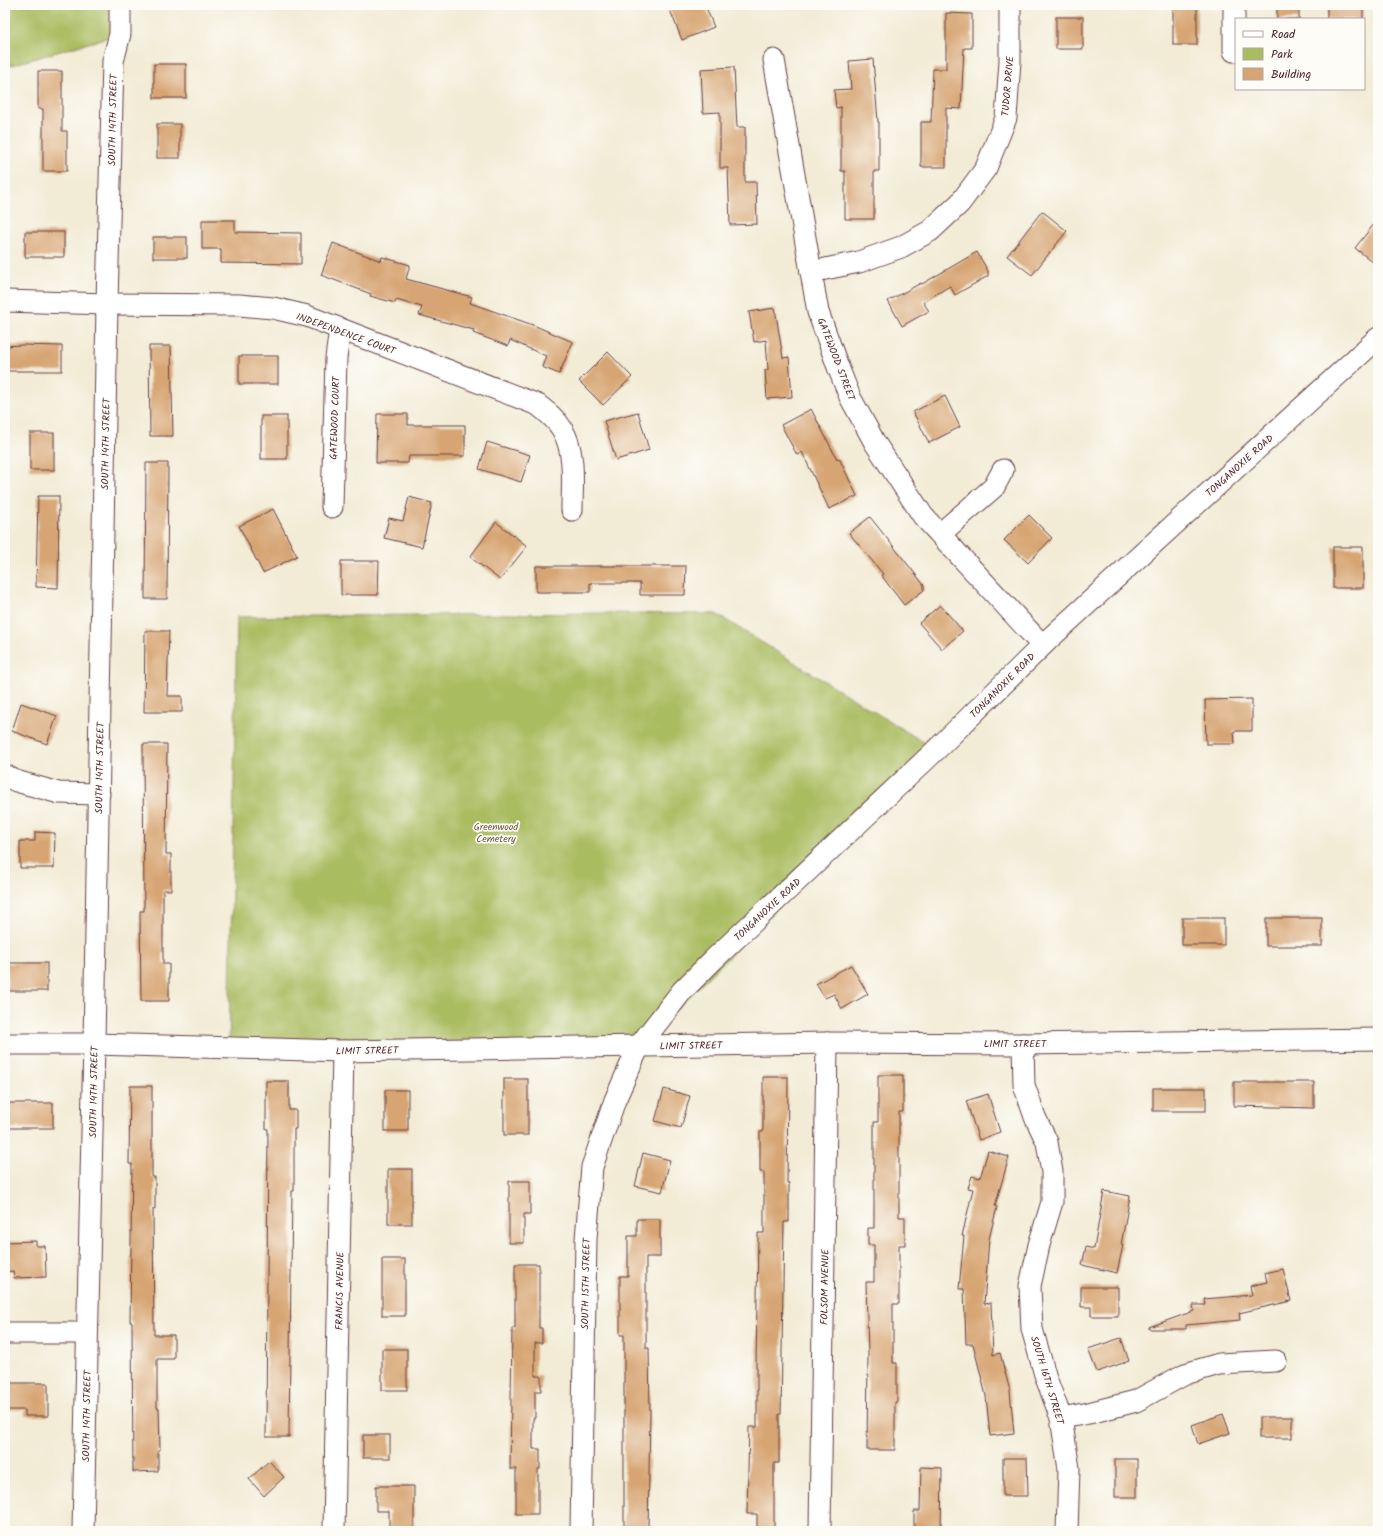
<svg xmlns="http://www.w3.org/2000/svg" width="1383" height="1536" font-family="Kalam,sans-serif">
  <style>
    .green { fill: #aabc60; stroke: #7a6e46 }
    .building { fill: #d7a573 }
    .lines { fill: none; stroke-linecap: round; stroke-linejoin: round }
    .minor-casing { stroke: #633e44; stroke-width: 23 }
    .minor { stroke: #fff; stroke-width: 21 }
    .labels { text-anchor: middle; stroke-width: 3.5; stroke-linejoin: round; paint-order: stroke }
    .street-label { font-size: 10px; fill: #4a1f2b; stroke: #fdfcf7 }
    .park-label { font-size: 10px; fill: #6c563e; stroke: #fdfcf7 }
  </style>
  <rect width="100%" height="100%" fill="#fdfcf7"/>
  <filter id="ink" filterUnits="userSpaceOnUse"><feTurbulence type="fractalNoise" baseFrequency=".025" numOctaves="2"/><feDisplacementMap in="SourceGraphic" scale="8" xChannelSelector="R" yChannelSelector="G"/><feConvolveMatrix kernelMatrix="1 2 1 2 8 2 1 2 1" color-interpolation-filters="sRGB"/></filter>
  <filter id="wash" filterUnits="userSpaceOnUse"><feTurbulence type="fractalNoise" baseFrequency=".012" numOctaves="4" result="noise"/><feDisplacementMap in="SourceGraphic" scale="16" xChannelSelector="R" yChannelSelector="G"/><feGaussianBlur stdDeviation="0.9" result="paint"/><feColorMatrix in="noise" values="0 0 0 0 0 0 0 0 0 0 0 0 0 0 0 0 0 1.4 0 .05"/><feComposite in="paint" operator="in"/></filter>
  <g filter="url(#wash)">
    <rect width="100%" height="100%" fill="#f2ebd5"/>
    <g class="green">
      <path d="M5,5H119L120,34L5,67Z"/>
      <path d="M600,613L716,614L936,750L639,1046L229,1048L237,617Z"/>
    </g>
    <g id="blocks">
      <g class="building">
        <path d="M668,5H705L714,27L682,40Z"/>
        <rect x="1277" y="5" width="22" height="14"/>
        <rect x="1327" y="5" width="36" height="14"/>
        <rect x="1173" y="7" width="24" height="38"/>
        <path d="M946,13L972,14V48H964L961,109L946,108V167H921V122H931L933,69H946Z"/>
        <rect x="1056" y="17" width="27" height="32"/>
        <path d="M873,59L878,122H879V171H874V219H845V171H841V107L836,108L834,90L851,89L849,61Z"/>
        <rect x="154" y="64" width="32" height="34"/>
        <path d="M734,67L737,127H745V182H756L757,224L730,225L728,168H720V112L703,113L701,69Z"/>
        <path d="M38,71H62V131H67V171H43V109H38Z"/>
        <rect x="157" y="124" width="23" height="34"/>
        <path d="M1042,211L1067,231L1032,275L1007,256Z"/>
        <path d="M1378,219V266L1355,248Z"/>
        <path d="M202,220H235V232L301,233V264L221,263V249H202Z"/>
        <rect x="25" y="232" width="39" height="25"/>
        <rect x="153" y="237" width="34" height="21"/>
        <path d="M333,243L381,261L382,257L410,265L406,279L472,297L470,303L533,325L573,342L559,374L542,367L546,356L510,340L508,346L473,333L474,330L419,315L422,307L396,300L395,303L370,296L371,294L321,275Z"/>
        <path d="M977,252L988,271V276L955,295L950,286L923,302L929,311L902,326L888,301L921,283L922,284Z"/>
        <path d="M775,308L783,358L789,357L792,397L767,399L765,370H768L766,340L754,342L749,312Z"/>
        <path d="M22,345L62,346V371H5V346Z"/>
        <path d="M149,346H171L173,436H150Z"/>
        <path d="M608,352L632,377L603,405L579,381Z"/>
        <rect x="239" y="356" width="39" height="28"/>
        <path d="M945,396L960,427L929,443L913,412Z"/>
        <path d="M811,409L837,459L839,458L857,496L829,509L802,452L797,455L781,425Z"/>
        <path d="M638,412L649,450L616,460L604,421Z"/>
        <path d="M377,414H408V425H465V456H409L408,463H376Z"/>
        <rect x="261" y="416" width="26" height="43"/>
        <rect x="30" y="433" width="24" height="37"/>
        <path d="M487,442L530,455L521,482L479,469Z"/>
        <path d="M146,463H168L167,599H145Z"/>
        <path d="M38,496H59L58,588L36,587Z"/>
        <path d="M409,497L432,503L422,547L384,538L389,518L403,521Z"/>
        <path d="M273,509L297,556L263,573L239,526Z"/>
        <path d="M1029,515L1052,538L1028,563L1004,540Z"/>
        <path d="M870,517L924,585V590L904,605L881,575L883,574L849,533Z"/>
        <path d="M496,522L527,546L500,580L470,557Z"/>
        <rect x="1333" y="547" width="30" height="41"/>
        <path d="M341,561H379L378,595H341Z"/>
        <path d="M536,566H686L685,595H640V583H590V592H536Z"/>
        <path d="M940,605L963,631L942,649L919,623Z"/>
        <path d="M145,631H169L167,696H182V712H144Z"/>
        <path d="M1252,699V731H1234L1235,744H1206L1205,700Z"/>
        <path d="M21,703L57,716L47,744L12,731Z"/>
        <path d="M143,744H167L166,854H171V890H163V964H169V1001H141L140,911H144Z"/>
        <path d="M35,832L55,833L54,868H20V841H35Z"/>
        <rect x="1182" y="918" width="42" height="27"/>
        <rect x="1266" y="918" width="56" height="28"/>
        <rect x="7" y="963" width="40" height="28"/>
        <path d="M851,965L868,994L842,1009L834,994L825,998L816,984Z"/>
        <path d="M878,1075H903V1112H899V1217H905V1245H899V1304H893V1363H897V1402H895V1450H867L868,1354L866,1282H874V1245H868V1228H874V1122H878Z"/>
        <path d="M763,1077H788L787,1183H789V1222H784L781,1414H779V1463H774V1531H757V1514H747L749,1427H757V1367H756L758,1233H764V1172H760V1132H763Z"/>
        <rect x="504" y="1079" width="24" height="56"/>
        <path d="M266,1081H289V1110H296V1129H294V1191H292L289,1437H266L268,1129H266Z"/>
        <path d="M1234,1082H1314V1108L1234,1106Z"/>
        <path d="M130,1086H152V1177H155V1209H153L154,1335H174V1359H157V1408H159L160,1450H158V1471L133,1472L132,1322H130L132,1164H129Z"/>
        <rect x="1153" y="1088" width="53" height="23"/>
        <path d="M664,1089L690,1096L681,1128L655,1121Z"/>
        <rect x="385" y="1090" width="23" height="41"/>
        <path d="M988,1094L1000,1132L979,1140L966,1101Z"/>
        <rect x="8" y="1103" width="45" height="25"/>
        <path d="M988,1151L1009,1157L995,1206L997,1207L989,1239L984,1304L991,1303L993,1355L1000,1353L1010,1391L1014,1433L990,1436L986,1396L973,1344H966L964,1289H959L964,1236H962L973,1189L968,1188L972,1176L980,1178Z"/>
        <path d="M643,1153L670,1160L662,1192L635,1186Z"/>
        <rect x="388" y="1169" width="24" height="55"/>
        <path d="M509,1181H530V1214H524V1243H509Z"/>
        <path d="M1104,1191L1130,1196L1121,1245H1123L1117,1273L1082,1265L1086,1247L1094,1249Z"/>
        <path d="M637,1219H660V1257H646V1348H649L650,1413L648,1531H624V1335H620V1276H628V1236H637Z"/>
        <path d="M36,1241V1246H45L46,1277L14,1278L13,1271L5,1272V1242Z"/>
        <rect x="382" y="1259" width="23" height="57"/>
        <path d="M515,1264H539V1328H542V1343H535V1376H541V1391H535V1418H533V1449H540V1469H538V1514H516V1469H510L512,1328H515Z"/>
        <path d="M1283,1269L1291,1301L1239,1313L1240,1320L1186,1325V1329H1149V1327L1194,1311L1193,1305H1205L1204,1299L1252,1295L1250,1286L1267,1282L1265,1273Z"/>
        <path d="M1081,1287H1118V1316H1091V1307H1081Z"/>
        <path d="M1121,1338L1129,1361L1097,1372L1088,1349Z"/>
        <rect x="382" y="1349" width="25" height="41"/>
        <path d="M5,1383H48V1416H25V1410H5Z"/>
        <path d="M1223,1414L1230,1433L1198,1444L1192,1425Z"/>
        <rect x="1259" y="1417" width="33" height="21"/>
        <rect x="363" y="1435" width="27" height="23"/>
        <path d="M1003,1458H1027L1028,1496H1003Z"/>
        <rect x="1115" y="1459" width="22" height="38"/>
        <path d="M269,1461L284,1477L264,1496L249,1479Z"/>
        <path d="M921,1467L942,1468L941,1531H914V1511H920Z"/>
        <path d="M376,1486H414V1531H389V1511H376Z"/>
      </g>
    </g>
  </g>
  <g filter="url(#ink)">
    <use href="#blocks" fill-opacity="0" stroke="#633e44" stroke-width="1"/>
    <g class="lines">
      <g class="minor-casing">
        <g id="minor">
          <path d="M1234,51V5"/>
          <path d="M774,60L818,312L838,367L850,397L875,443L923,516L1042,645"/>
          <path d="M811,272L859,262L901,247L930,231L960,203L986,168L1006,118L1010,61V5"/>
          <path d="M5,301L107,304L239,305L273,308L307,316L538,405C547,412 556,419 562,429C576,452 572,484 572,510"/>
          <path d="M332,507L336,358L340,329"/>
          <path d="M940,534L994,487L1003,470"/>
          <path d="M5,775L16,781L59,793L99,794"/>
          <path d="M5,1044H94L343,1051L827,1043L1023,1044L1378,1039"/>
          <path d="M1023,1044L1024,1085L1035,1117L1047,1142L1052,1172V1202L1039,1245L1030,1286L1032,1329L1046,1378L1061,1418L1069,1469L1067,1531"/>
          <path d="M5,1333H87"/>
          <path d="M1061,1418L1089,1413L1136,1401L1185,1374L1219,1364L1276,1361"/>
          <path d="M83,1531L94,1044L107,304L113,61L120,34V5"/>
          <path d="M334,1531L343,1051"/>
          <path d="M581,1531L586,1239L592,1167L615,1100L639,1046L682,991L713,960L936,750L1048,640L1378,338"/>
          <path d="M820,1531L827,1043"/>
        </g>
      </g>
      <use href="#minor" class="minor"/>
    </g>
  </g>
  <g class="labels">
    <g class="street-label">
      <text transform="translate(1007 86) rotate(-85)" y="4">TUDOR DRIVE</text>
      <text transform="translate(112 120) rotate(-89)" y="4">SOUTH 14TH STREET</text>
      <text transform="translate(346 333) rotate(20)" y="4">INDEPENDENCE COURT</text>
      <text transform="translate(837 359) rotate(69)" y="4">GATEWOOD STREET</text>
      <text transform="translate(334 418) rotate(-88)" y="4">GATEWOOD COURT</text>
      <text transform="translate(105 444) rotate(-89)" y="4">SOUTH 14TH STREET</text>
      <text transform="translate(1239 465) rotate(-42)" y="4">TONGANOXIE ROAD</text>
      <text transform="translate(1002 685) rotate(-45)" y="4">TONGANOXIE ROAD</text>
      <text transform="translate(99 768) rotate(-89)" y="4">SOUTH 14TH STREET</text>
      <text transform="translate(767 909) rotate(-43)" y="4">TONGANOXIE ROAD</text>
      <text x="1015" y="1047">LIMIT STREET</text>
      <text transform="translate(691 1045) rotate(-1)" y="4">LIMIT STREET</text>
      <text transform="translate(367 1050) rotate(-1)" y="4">LIMIT STREET</text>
      <text transform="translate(93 1092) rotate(-89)" y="4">SOUTH 14TH STREET</text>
      <text transform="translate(585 1284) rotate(-89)" y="4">SOUTH 15TH STREET</text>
      <text transform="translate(824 1287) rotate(-89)" y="4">FOLSOM AVENUE</text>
      <text transform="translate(339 1291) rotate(-89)" y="4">FRANCIS AVENUE</text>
      <text transform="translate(1048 1380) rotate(73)" y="4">SOUTH 16TH STREET</text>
      <text transform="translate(86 1416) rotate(-89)" y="4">SOUTH 14TH STREET</text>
    </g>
    <g class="park-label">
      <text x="496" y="830">Greenwood<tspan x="496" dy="12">Cemetery</tspan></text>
    </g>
  </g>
  <rect width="1383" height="1536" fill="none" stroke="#fdfcf7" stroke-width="20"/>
  <rect x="1235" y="18" width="130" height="72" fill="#fdfcf7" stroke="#b5a4a5"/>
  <rect x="1243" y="31" width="20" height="6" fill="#ffffff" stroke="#b5a4a5"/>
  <text x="1271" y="38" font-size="12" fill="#4a1f2b">Road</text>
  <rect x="1243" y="48" width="20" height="12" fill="#aabc60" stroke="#b5a4a5"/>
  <text x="1271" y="58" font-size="12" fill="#4a1f2b">Park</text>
  <rect x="1243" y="68" width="20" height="12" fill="#d7a573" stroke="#b5a4a5"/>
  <text x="1271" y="78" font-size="12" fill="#4a1f2b">Building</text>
</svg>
